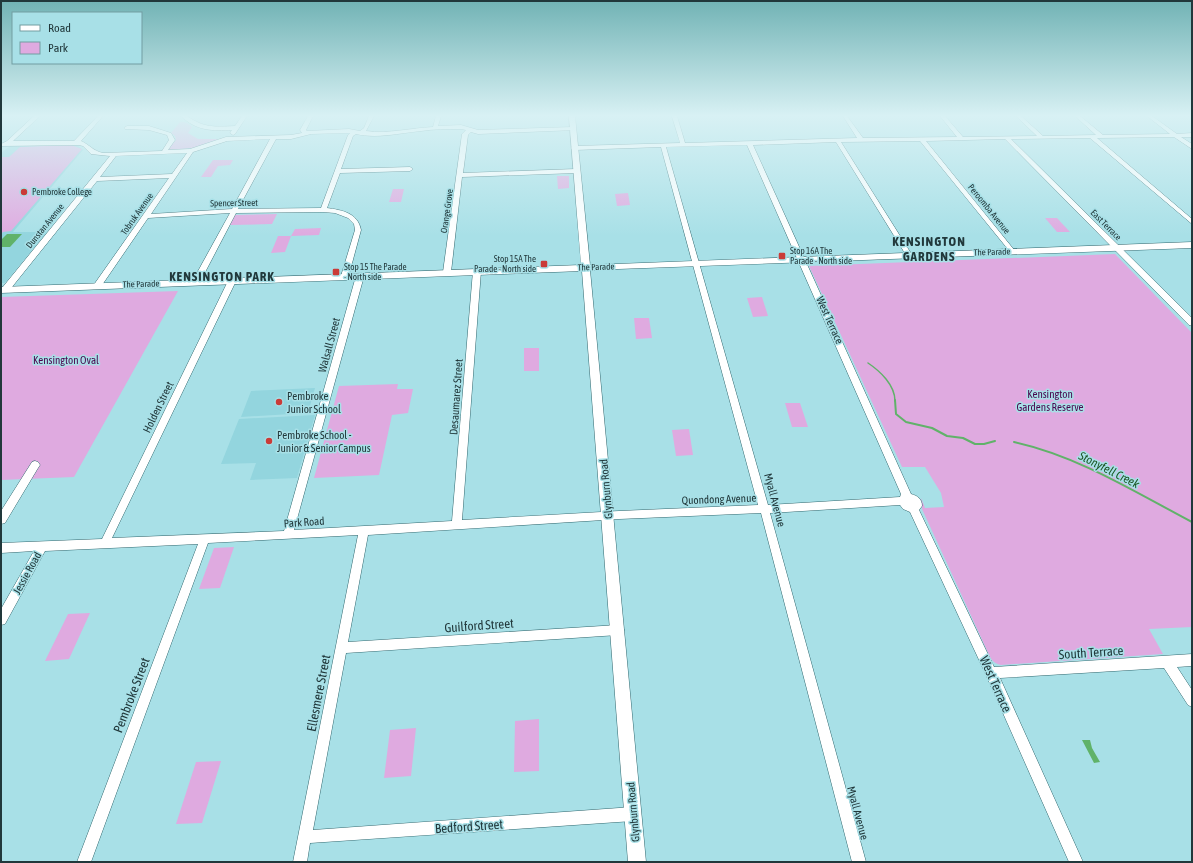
<svg xmlns="http://www.w3.org/2000/svg" width="1193" height="863" font-family="'Asap Condensed',sans-serif">
  <style>
    .built { fill: #93d5de }
    .green { fill: #dfaae0 }
    .water { fill: #60b269 }
    .lines { fill: none; stroke-linecap: round; stroke-linejoin: round }
    .stream-far1 { stroke: #60b269; stroke-width: 1.5 }
    .stream { stroke: #60b269; stroke-width: 2 }
    .minor-casing { stroke: #32686f; stroke-width: 1 }
    .major-casing { stroke: #32686f; stroke-width: 1 }
    .minor { fill: #fff; fill-rule: evenodd }
    .major { fill: #fff; fill-rule: evenodd }
    .poi-dot { fill: #ca3b38; stroke: #a8e0e7; stroke-width: 1.5 }
    .labels { text-anchor: middle; stroke-width: 3; stroke-linejoin: round; paint-order: stroke }
    .far-poi-label { font-size: 9px; fill: #21383b; stroke: #a8e0e7; text-anchor: start }
    .far-street-label { font-size: 9px; fill: #21383b; stroke: #a8e0e7 }
    .street-label { font-size: 11px; fill: #21383b; stroke: #a8e0e7 }
    .park-label { font-size: 11px; fill: #4a044d; stroke: #a8e0e7 }
    .poi-label { font-size: 11px; fill: #21383b; stroke: #a8e0e7; text-anchor: start }
    .water-label { font-size: 12px; font-style: italic; fill: #1d5625; stroke: #a8e0e7 }
    .far-district-label { font-size: 13px; font-weight: bold; letter-spacing: 1px; fill: #21383b; stroke: #a8e0e7 }
    .near-street-label { font-size: 13px; fill: #21383b; stroke: #a8e0e7 }
  </style>
  <rect width="100%" height="100%" fill="#a8e0e7"/>
  <g class="built">
    <path d="M71,145L78,146L83,150L13,232H47L5,283H1V153L10,146Z"/>
    <path d="M315,388L308,413L241,417L251,391Z"/>
    <path d="M315,415L297,478L250,480L256,463L221,464L239,419Z"/>
  </g>
  <g class="green">
    <path d="M180,122C185,121 189,124 192,127L188,133L198,139H219L193,148L167,150L176,140L175,136L171,133Z"/>
    <path d="M71,145L82,149L11,231L3,232L1,234V157H9L20,147Z"/>
    <path d="M213,160H233L230,165L218,166L211,177H201Z"/>
    <path d="M557,176H569V188L558,189Z"/>
    <path d="M393,189H404L401,202H389Z"/>
    <path d="M628,193L630,205L617,206L615,194Z"/>
    <path d="M277,214L272,224L230,225L235,215Z"/>
    <path d="M1045,218H1057L1070,232H1057Z"/>
    <path d="M321,228L319,235L291,236L295,229Z"/>
    <path d="M278,236H291L285,252L271,253Z"/>
    <path d="M1115,254L1192,333V627L1149,629L1163,654L1001,665C996,664 993,662 990,657L922,509L921,498L925,508L944,507L941,493L925,467H902L809,266Z"/>
    <path d="M178,291L74,477L1,480V297Z"/>
    <path d="M762,297L768,316L753,317L747,298Z"/>
    <path d="M634,318H649L652,338L636,339Z"/>
    <rect x="524" y="348" width="15" height="23"/>
    <path d="M398,384L397,389H413L408,413L392,415L379,475L314,478L339,386Z"/>
    <path d="M785,403H800L808,427H792Z"/>
    <path d="M689,429L693,455L676,456L672,430Z"/>
    <path d="M234,547L220,588L199,589L214,548Z"/>
    <path d="M90,613L69,659L45,661L68,614Z"/>
    <path d="M539,719V771L514,772L515,721Z"/>
    <path d="M416,728L411,776L384,778L390,730Z"/>
    <path d="M221,761L202,823L176,824L196,762Z"/>
  </g>
  <g class="water">
    <path d="M7,234H22L10,247H1V240Z"/>
    <path d="M1082,740H1090L1092,748L1100,762L1094,763Z"/>
  </g>
  <g class="lines">
    <path class="stream-far1" d="M868,363C880,371 895,385 895,401"/>
    <g class="stream">
      <path d="M895,400L896,414L906,422L932,428L947,436L963,438L975,444H984L995,441"/>
      <path d="M1014,442C1078,456 1135,492 1192,522"/>
    </g>
    <g class="minor-casing">
      <g id="minor">
        <path d="M34,116H40L13,141H74L98,116H103L81,141C90,145 93,151 103,153L162,151L169,140L167,135L149,130L125,129L124,128L127,126H149L171,133L175,140L168,150L190,149L226,137L291,135L302,133L300,130L308,116H313L306,130L307,131L349,129L360,131L364,128L369,116H374L366,131C389,134 411,128 433,127L436,116H441L438,126L461,125L478,130L573,127L576,129L575,130L478,134L471,132L468,135L463,173L576,169L579,171L576,173L462,177L451,272L447,274L443,272L462,134L466,130L461,129C447,129 434,129 421,131C399,133 378,139 356,134L353,136L341,169L410,167L413,169L410,171L340,173L327,208C342,210 358,213 361,230L348,278H345L341,276L355,230L354,224L348,218L335,213L323,212L236,213L200,282L199,284H193L192,282L230,213L148,218L100,288H97L93,286L169,178L97,181L8,292H2V288L110,156L91,154L83,146L79,145L1,146V144L7,141ZM350,133L348,135L321,208L238,209L276,139H291L311,134ZM270,139L232,209L151,214L193,152L227,141ZM187,153L172,174L100,177L116,156Z"/>
        <path d="M181,116H187C204,128 214,127 235,126L242,116H247L235,134L233,135L230,133L232,130C213,131 196,131 181,116Z"/>
        <path d="M672,116H677L685,143L857,138L843,116H847L863,138L957,137L940,116H945L963,137L1037,136L1016,116H1021L1043,136L1096,135L1075,116H1080L1103,135L1170,134L1147,116H1152L1177,134L1192,133V137H1181L1192,144V149L1174,137L1097,138L1192,219V224L1090,138L1011,139L1192,318V326L1189,325L1005,139L926,141L1015,251L1016,252L1013,254L1011,253L920,141L841,142L912,255L909,257L906,255L836,142L753,145L911,494C918,496 922,499 922,506L919,510L994,667L1192,654V666L1177,667L1192,690V707L1188,705L1164,668L1000,678L1083,862H1069L987,677L910,512L903,509L900,505L770,513L866,862H852L761,513L619,519L368,535L348,642L618,625L622,626L624,630L622,634L618,635L346,653L313,830L633,807L638,809L640,814L638,819L633,821L310,843L307,862H293L358,535L208,543L91,862H77L198,544L45,551L5,624L1,625V609L34,551L1,553V543L102,539L229,279H232L236,281L112,538L284,531L356,276L360,274L364,276L294,530L452,521L473,271L477,269L481,271L462,520L619,511L758,505L661,147L574,150L571,148L574,146L680,143ZM747,145L901,494L900,497L768,505L666,147Z"/>
        <path d="M35,461L38,462L40,465L38,468L5,523L1,524V511L32,462Z"/>
      </g>
    </g>
    <g class="major-casing">
      <path id="major" d="M569,116H575L590,265L1192,242V248L590,270L646,862H628L582,271L1,293V287L581,265Z"/>
    </g>
    <use href="#minor" class="minor"/>
    <use href="#major" class="major"/>
  </g>
  <linearGradient id="sky" x2="0" y2="1"><stop stop-color="#71b3b5"/><stop offset="0.49" stop-color="#d8f1f4"/><stop offset="1" stop-color="#d8f1f4" stop-opacity="0"/></linearGradient>
  <rect width="1193" height="236" fill="url(#sky)"/>
  <g class="poi-dot">
    <circle cx="24" cy="192" r="4"/>
    <rect x="778" y="252" width="8" height="8" rx="2"/>
    <rect x="540" y="260" width="8" height="8" rx="2"/>
    <rect x="332" y="268" width="8" height="8" rx="2"/>
    <circle cx="279" cy="402" r="4"/>
    <circle cx="269" cy="441" r="4"/>
  </g>
  <g class="labels">
    <g class="far-poi-label">
      <text x="32" y="195">Pembroke College</text>
      <text x="790" y="254">Stop 16A The<tspan x="790" dy="10">Parade - North side</tspan></text>
      <text x="536" y="262" text-anchor="end">Stop 15A The<tspan x="536" dy="10">Parade - North side</tspan></text>
      <text x="344" y="270">Stop 15 The Parade<tspan x="344" dy="10">- North side</tspan></text>
    </g>
    <g class="far-street-label">
      <text transform="translate(234 203) rotate(-1)" y="3">Spencer Street</text>
      <text transform="translate(989 209) rotate(51)" y="3">Peroomba Avenue</text>
      <text transform="translate(447 211) rotate(-82)" y="3">Orange Grove</text>
      <text transform="translate(137 214) rotate(-55)" y="3">Tobruk Avenue</text>
      <text transform="translate(1106 225) rotate(45)" y="3">East Terrace</text>
      <text transform="translate(45 226) rotate(-51)" y="3">Dunstan Avenue</text>
      <text transform="translate(992 252) rotate(-2)" y="3">The Parade</text>
      <text transform="translate(596 267) rotate(-2)" y="3">The Parade</text>
      <text transform="translate(141 284) rotate(-2)" y="3">The Parade</text>
    </g>
    <g class="street-label">
      <text transform="translate(830 320) rotate(66)" y="4">West Terrace</text>
      <text transform="translate(329 345) rotate(-75)" y="4">Walsall Street</text>
      <text transform="translate(456 397) rotate(-86)" y="4">Desaumarez Street</text>
      <text transform="translate(158 407) rotate(-64)" y="4">Holden Street</text>
      <text transform="translate(606 489) rotate(-95)" y="4">Glynburn Road</text>
      <text transform="translate(719 499) rotate(-2)" y="4">Quondong Avenue</text>
      <text transform="translate(775 500) rotate(75)" y="4">Myall Avenue</text>
      <text transform="translate(304 522) rotate(-4)" y="4">Park Road</text>
      <text transform="translate(27 573) rotate(-61)" y="4">Jessie Road</text>
      <text transform="translate(633 812) rotate(-95)" y="4">Glynburn Road</text>
      <text transform="translate(858 813) rotate(75)" y="4">Myall Avenue</text>
    </g>
    <g class="park-label">
      <text x="66" y="364">Kensington Oval</text>
      <text x="1050" y="398">Kensington<tspan x="1050" dy="13">Gardens Reserve</tspan></text>
    </g>
    <g class="poi-label">
      <text x="287" y="400">Pembroke<tspan x="287" dy="13">Junior School</tspan></text>
      <text x="277" y="439">Pembroke School -<tspan x="277" dy="13">Junior &amp; Senior Campus</tspan></text>
    </g>
    <g class="water-label">
      <text transform="translate(1109 470) rotate(27)" y="4">Stonyfell Creek</text>
    </g>
    <g class="far-district-label">
      <text x="929" y="246">KENSINGTON<tspan x="929" dy="15">GARDENS</tspan></text>
      <text x="222" y="281">KENSINGTON PARK</text>
    </g>
    <g class="near-street-label">
      <text transform="translate(479 625) rotate(-4)" y="5">Guilford Street</text>
      <text transform="translate(1091 652) rotate(-4)" y="5">South Terrace</text>
      <text transform="translate(996 684) rotate(66)" y="5">West Terrace</text>
      <text transform="translate(318 693) rotate(-79)" y="5">Ellesmere Street</text>
      <text transform="translate(131 695) rotate(-69)" y="5">Pembroke Street</text>
      <text transform="translate(469 826) rotate(-4)" y="5">Bedford Street</text>
    </g>
  </g>
  <rect width="1193" height="863" fill="none" stroke="#21383b" stroke-width="4"/>
  <rect x="12" y="12" width="130" height="52" fill="#a8e0e7" stroke="#729da2"/>
  <rect x="20" y="25" width="20" height="6" fill="#ffffff" stroke="#729da2"/>
  <text x="48" y="32" font-size="12" fill="#21383b">Road</text>
  <rect x="20" y="42" width="20" height="12" fill="#dfaae0" stroke="#729da2"/>
  <text x="48" y="52" font-size="12" fill="#21383b">Park</text>
</svg>
